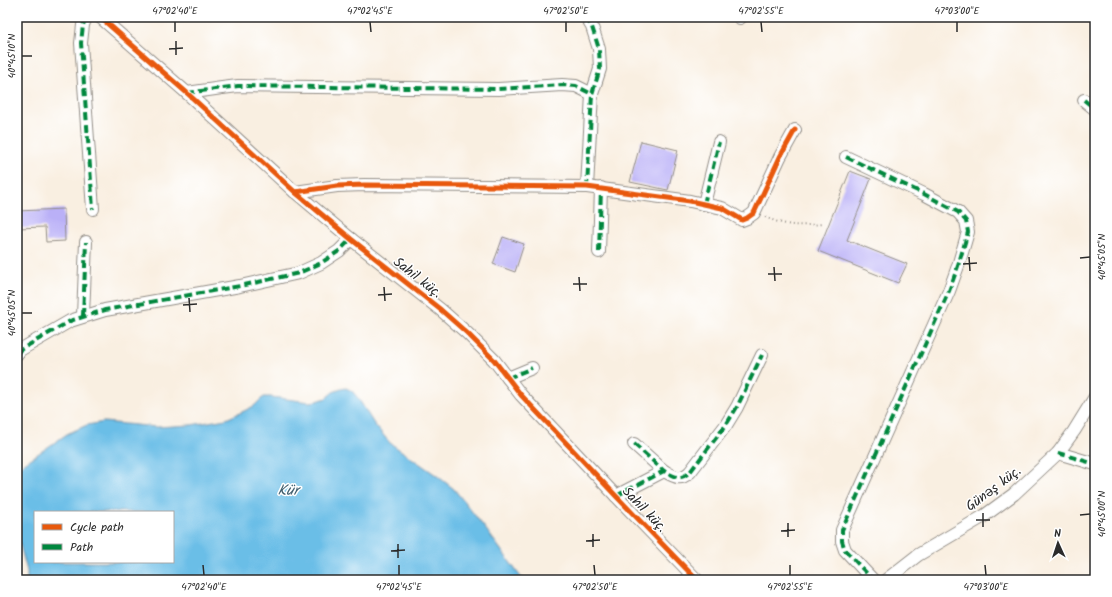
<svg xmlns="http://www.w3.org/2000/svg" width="1112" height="597" font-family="Kalam,sans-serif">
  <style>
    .water { fill: #6bbee7; stroke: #4b7489; fill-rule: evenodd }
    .building { fill: #bab0f7 }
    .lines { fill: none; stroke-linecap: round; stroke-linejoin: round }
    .street-casing { stroke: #928d86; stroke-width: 14 }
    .path { stroke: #928d86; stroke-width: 2; stroke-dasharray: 1 3; stroke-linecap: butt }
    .street { stroke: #fff; stroke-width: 12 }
    .quiet { stroke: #00873e; stroke-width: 4; stroke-dasharray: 8 4; stroke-linecap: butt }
    .cycleway-casing { stroke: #fff; stroke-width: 8 }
    .cycleway { stroke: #e8590c; stroke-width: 5 }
    .ticks { fill: none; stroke: #2b2b2b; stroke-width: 1.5 }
    .labels { text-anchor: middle; stroke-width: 3; stroke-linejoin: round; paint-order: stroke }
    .street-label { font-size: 14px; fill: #2b2b2b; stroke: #fff }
    .water-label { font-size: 15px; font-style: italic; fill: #415e6d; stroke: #fff }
    .neatline { fill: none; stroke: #2b2b2b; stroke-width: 1.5 }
    .ticks-label { font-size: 10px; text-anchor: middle; fill: #2b2b2b }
  </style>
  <rect width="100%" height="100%" fill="#fff"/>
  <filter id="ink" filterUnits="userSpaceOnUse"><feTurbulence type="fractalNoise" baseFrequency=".025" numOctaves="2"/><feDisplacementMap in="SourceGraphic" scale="8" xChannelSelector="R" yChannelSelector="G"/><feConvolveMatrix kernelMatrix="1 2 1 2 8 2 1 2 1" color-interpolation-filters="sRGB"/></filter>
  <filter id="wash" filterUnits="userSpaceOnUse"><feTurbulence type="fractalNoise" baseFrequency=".012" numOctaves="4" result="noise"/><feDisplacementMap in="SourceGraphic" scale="16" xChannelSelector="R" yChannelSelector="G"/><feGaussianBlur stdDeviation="0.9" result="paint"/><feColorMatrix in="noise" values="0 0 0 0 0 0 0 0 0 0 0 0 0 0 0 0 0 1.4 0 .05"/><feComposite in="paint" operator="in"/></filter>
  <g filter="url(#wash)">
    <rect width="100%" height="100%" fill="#f9efe1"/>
    <path class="water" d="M346,388L352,391L358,398L374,424L390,443L436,475L454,489L485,528L523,580H27V571L17,534V469L23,464L67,434L87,425L104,422L157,427L191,425L226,419L242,412L254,406L260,400L264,397H271L309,402L317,401L326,398L333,392L341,389ZM35,512H173V562H35Z"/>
    <g id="blocks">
      <g class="building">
        <path d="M641,141L678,150L668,190L630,182Z"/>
        <path d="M850,171L871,179L847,240L907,264L898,283L818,251Z"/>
        <path d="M64,209L65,241L46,242L45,227L17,228V211Z"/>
        <path d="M503,237L524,244L515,272L493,264Z"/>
      </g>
    </g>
  </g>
  <g filter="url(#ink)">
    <use href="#blocks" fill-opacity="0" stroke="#928d86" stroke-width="1"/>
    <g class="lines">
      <g class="street-casing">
        <g id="street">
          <path d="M86,17L83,25L81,43L93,209"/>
          <path d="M100,17L187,93L295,192L351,239L441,310L467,333L494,360L521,395L616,496L697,580"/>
          <path d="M586,17L592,27L599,49L600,69L592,94L587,187"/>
          <path d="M740,17V18"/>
          <path d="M187,93L222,88L238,86L498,89L562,85L576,86L592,94"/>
          <path d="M1084,100L1095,109"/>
          <path d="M846,157L924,194L958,212L966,221L968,232L958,266L949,291L842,530V541L845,550L873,580"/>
          <path d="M295,192L337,186L364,185L587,187L690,201L722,208L742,220L747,218L754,213L780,157L795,130"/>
          <path d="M704,204L719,142"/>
          <path d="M599,252L601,188"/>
          <path d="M83,316L86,242"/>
          <path d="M17,354L20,350L70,321L105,310L240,286L299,273L321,263L339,251L351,239"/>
          <path d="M508,378L532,368"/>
          <path d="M634,444L664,471"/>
          <path d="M1058,453L1095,464"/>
          <path d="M616,496L664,471C675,477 680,481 690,472L726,425L737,407L762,355"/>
          <path d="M886,580L918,555L984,516L1014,494L1058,453L1074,431L1095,397"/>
        </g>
      </g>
      <path class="path" d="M765,217C788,227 798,226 823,224"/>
      <use href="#street" class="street"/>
      <g class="quiet">
        <path d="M86,17L83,25L81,43L93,209"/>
        <path d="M586,17L592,27L599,49L600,69L592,94L587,187"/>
        <path d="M740,17V18"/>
        <path d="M187,93L222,88L238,86L498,89L562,85L576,86L592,94"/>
        <path d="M1084,100L1095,109"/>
        <path d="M846,157L924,194L958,212L966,221L968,232L958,266L949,291L842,530V541L845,550L873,580"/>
        <path d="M704,204L719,142"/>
        <path d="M599,252L601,188"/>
        <path d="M83,316L86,242"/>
        <path d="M17,354L20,350L70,321L105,310L240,286L299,273L321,263L339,251L351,239"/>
        <path d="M508,378L532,368"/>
        <path d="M634,444L664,471"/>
        <path d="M1058,453L1095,464"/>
        <path d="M616,496L664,471C675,477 680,481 690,472L726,425L737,407L762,355"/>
      </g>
      <g class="cycleway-casing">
        <g id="cycleway">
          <path d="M100,17L187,93L295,192L351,239L441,310L467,333L494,360L521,395L616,496L697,580"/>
          <path d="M295,192L337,186L364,185L587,187L690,201L722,208L742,220L747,218L754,213L780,157L795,130"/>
        </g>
      </g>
      <use href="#cycleway" class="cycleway"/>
    </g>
  </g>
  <path class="ticks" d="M175,22V32M370,22L371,32M566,22V32M761,22L762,32M957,22V32M176,41V55M169,49L183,48M22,56H32M969,257L970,271M1080,258L1090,257M963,264L977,263M774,267L775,281M768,274H782M579,277L580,291M573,284H587M384,287L385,301M378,295L392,294M189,298L190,312M183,305L197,304M22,313H32M983,513V527M1080,515L1090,514M976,520H990M788,523V537M781,531L795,530M593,534V547M586,541L600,540M398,544V558M391,551L405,550M203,565L204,575M399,565V575M594,565L595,575M790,565V575M985,565L986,575"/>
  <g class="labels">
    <g class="street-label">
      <text transform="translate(418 277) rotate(38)" y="5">Sahil küç.</text>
      <text transform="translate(993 488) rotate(-37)" y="5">Günəş küç.</text>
      <text transform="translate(645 509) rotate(46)" y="5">Sahil küç.</text>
    </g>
    <g class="water-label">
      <text x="288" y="495">Kür</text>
    </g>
  </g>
  <rect width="1112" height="597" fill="none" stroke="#fff" stroke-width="44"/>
  <rect x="34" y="511" width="140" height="52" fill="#ffffff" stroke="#aaaaaa"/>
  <rect x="42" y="524" width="20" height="6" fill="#e8590c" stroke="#aaaaaa"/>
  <text x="70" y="531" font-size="12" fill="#2b2b2b">Cycle path</text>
  <rect x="42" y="544" width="20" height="6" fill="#00873e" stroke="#aaaaaa"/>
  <text x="70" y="551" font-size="12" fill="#2b2b2b">Path</text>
  <g transform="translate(1058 543) rotate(357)" stroke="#ffffff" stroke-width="3" paint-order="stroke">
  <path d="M0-3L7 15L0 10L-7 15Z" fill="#2b2b2b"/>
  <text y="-6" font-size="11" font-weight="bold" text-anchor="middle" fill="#2b2b2b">N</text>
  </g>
  <rect x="22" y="22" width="1068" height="553" class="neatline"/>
  <g class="ticks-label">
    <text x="175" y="14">47°02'40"E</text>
    <text x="370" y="14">47°02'45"E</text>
    <text x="566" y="14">47°02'50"E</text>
    <text x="761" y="14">47°02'55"E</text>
    <text x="957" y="14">47°03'00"E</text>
    <text transform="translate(11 56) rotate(-90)" y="4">40°45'10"N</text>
    <text transform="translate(1101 257) rotate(-90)" y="4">40°45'05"N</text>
    <text transform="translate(11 313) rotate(-90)" y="4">40°45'05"N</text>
    <text transform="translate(1101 514) rotate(-90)" y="4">40°45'00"N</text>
    <text x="204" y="590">47°02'40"E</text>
    <text x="399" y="590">47°02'45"E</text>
    <text x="595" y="590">47°02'50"E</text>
    <text x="790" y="590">47°02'55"E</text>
    <text x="986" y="590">47°03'00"E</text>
  </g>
</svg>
